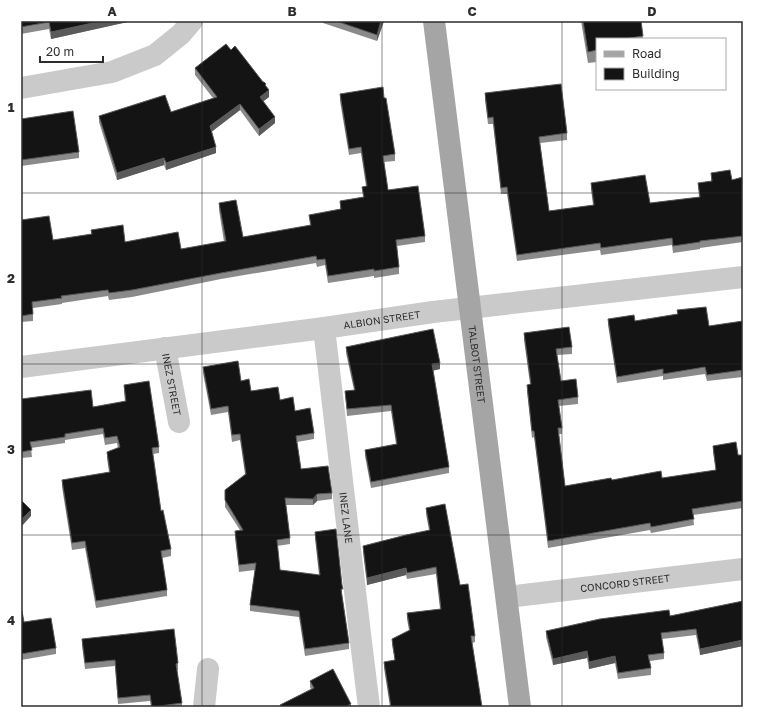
<svg xmlns="http://www.w3.org/2000/svg" width="764" height="728" font-family="'Golos Text',sans-serif">
  <style>
    .lines { fill: none; stroke-linecap: round; stroke-linejoin: round }
    .minor { stroke: #cacaca; stroke-width: 22 }
    .major { stroke: #a5a5a5; stroke-width: 22 }
    .wall { fill: #8a8a8a }
    .shaded-wall { fill: #5a5a5a }
    .building { fill: #141414; stroke: #5a5a5a }
    .grid { fill: none; stroke: #2d2d2d; stroke-width: 1; stroke-opacity: 0.55 }
    .labels { text-anchor: middle; stroke-width: 4; stroke-linejoin: round; paint-order: stroke }
    .street-label { font-size: 10px; fill: #2d2d2d; stroke: #fff }
    .neatline { fill: none; stroke: #2d2d2d; stroke-width: 1.5 }
    .grid-label { font-size: 13px; text-anchor: middle; font-weight: bold; fill: #2d2d2d }
  </style>
  <rect width="100%" height="100%" fill="#fff"/>
  <g class="lines">
    <g class="minor">
      <path d="M21,88L112,72L155,55L181,34L192,21"/>
      <path id="s1" d="M324,328L361,642L369,707"/>
      <path id="s2" d="M165,348L179,422"/>
      <path id="s3" d="M21,367L324,328L433,312L743,277"/>
      <path id="s4" d="M507,597L743,569"/>
      <path d="M204,707L208,669"/>
    </g>
    <path class="major" id="s5" d="M434,21L520,707"/>
  </g>
  <g class="wall">
    <path d="M21,21H132L51,39L49,29L21,34Z"/>
    <path d="M323,21H384L377,41L323,23Z"/>
    <path d="M581,21H641L643,39H597V62L588,63Z"/>
    <path d="M231,50L266,86L269,97L263,101L275,123L259,136L240,110L211,132L216,153L166,170L164,165L117,180L99,122V116L171,112L213,98L195,75V68Z"/>
    <path d="M485,93L567,133V140L540,143L549,211L593,205L591,189V183L650,203L699,197L698,183L711,181V173L732,180L743,177V242L700,248V249L673,253L672,245L601,255L600,250L517,261L507,194H501L493,124H488L485,100Z"/>
    <path d="M340,94L384,98L395,154V161L384,162L388,190L425,236V242L397,246L399,267V274L374,278V276L328,283L325,265L317,267L316,263L221,279L132,297L109,300L108,296L62,303V304L33,308V321L21,322V220L53,240L91,234V230L125,242L181,249L224,242L219,210V203L243,237L310,226L309,215L340,209V201L363,197L362,187L366,186L361,153L349,155L340,101Z"/>
    <path d="M21,119L79,152V158L21,166Z"/>
    <path d="M677,310L709,326L743,321V377L707,381L705,374L663,380V376L617,383L608,325V319L635,321L677,314Z"/>
    <path d="M524,333L572,347V354L557,355L561,381L578,397V404L559,406L562,428V434H559L565,486L612,480L662,478L716,470L713,452V446L738,455H743V508L693,515L694,525L651,533L650,530L548,548L534,437L532,438L527,391V385L530,384L524,340Z"/>
    <path d="M346,347L440,369L433,370L449,467V473L371,488L365,456V450L396,444L391,411L347,416L345,391L354,390L346,353Z"/>
    <path d="M203,367L241,381L251,391L280,400L295,411L314,433V439L297,442L301,469L332,493V499L317,501L313,505H286L290,538V544L277,546L280,570L319,575L315,538V532L342,585V595L349,643V649L305,656L299,617L250,611V605L255,570L239,572L235,537V531L240,530L225,507V490L245,474L240,440L232,442L228,412L211,415L203,373Z"/>
    <path d="M124,385L159,447V453L153,454L161,511L171,549V556L162,558L167,590V596L96,608L85,548L72,550L62,487V480L109,472L107,458V452L118,448L117,443L105,445L103,434L65,440V443L31,448L32,457L21,458V399L93,407L125,402L124,391Z"/>
    <path d="M426,508L460,585L475,636V642L472,643L482,707H390L384,668V662L395,660L392,645V639L409,630L407,619V613L440,609L436,574L407,579L406,575L367,585L363,552V546L429,530L426,514Z"/>
    <path d="M743,601V646L700,655L696,635L662,639L664,653V659L650,661L651,668V675L618,679L615,663L589,669L587,658L553,665L546,637V631L670,616Z"/>
    <path d="M21,606L24,622L56,648V654L21,660Z"/>
    <path d="M82,639L178,663V670H177L182,703V707H151L150,701L118,704L115,666L85,669L82,645Z"/>
    <path d="M310,681L351,707H280V705L311,689L310,687Z"/>
  </g>
  <g class="shaded-wall">
    <path d="M102,21H132L51,39V32Z"/>
    <path d="M381,21H384L377,41V35Z"/>
    <path d="M269,90V97L260,104V97Z"/>
    <path d="M240,104V110L210,133V126Z"/>
    <path d="M275,117V123L259,136V129Z"/>
    <path d="M216,147V153L166,170V163Z"/>
    <path d="M164,158V165L117,180V173Z"/>
    <path d="M440,363V369L432,371V364Z"/>
    <path d="M317,494V501L313,505V499Z"/>
    <path d="M31,510V516L21,527V520Z"/>
    <path d="M406,568V575L367,585V578Z"/>
    <path d="M743,640V646L700,655V649Z"/>
    <path d="M587,651V658L553,665V659Z"/>
    <path d="M615,656V663L589,669V662Z"/>
    <path d="M351,704V707H345Z"/>
  </g>
  <g class="building">
    <path d="M21,21H102L51,32L49,22L21,27Z"/>
    <path d="M336,21H381L377,35Z"/>
    <path d="M583,21H641L643,36L624,39H597V50L588,52Z"/>
    <path d="M226,44L231,50L235,46L263,82H264L266,84L265,85L269,90L260,97L275,117L259,129L240,104L210,126L216,147L166,163L164,158L117,173L99,116L165,95L171,112L217,97L195,68Z"/>
    <path d="M561,84L567,133L539,137L549,211L594,205L591,183L645,175L650,203L700,197L698,183L712,181L711,173L730,170L732,180L743,177V236L700,241V242L673,246L672,238L601,248L600,243L517,255L507,187L501,188L493,117L488,118L485,93Z"/>
    <path d="M383,87L384,98H386L395,154L383,156L388,190L418,186L425,236L396,240L399,267L374,271V269L328,276L325,259L317,260L316,256L221,273L132,290L109,293L108,290L61,296L62,298L32,302L33,314L21,316V220L49,216L53,240L92,234L91,230L123,225L125,242L178,232L181,249L226,241L219,203L236,200L243,237L311,225L309,215L341,209L340,201L364,197L362,187L367,186L361,147L349,149L340,94Z"/>
    <path d="M73,111L79,152L21,160V119Z"/>
    <path d="M706,307L709,326L743,321V370L707,375L705,367L663,374V369L617,377L608,319L634,315L635,321L678,314L677,310Z"/>
    <path d="M569,327L572,347L556,349L561,381L576,379L578,397L558,400L562,428H558L565,486L611,478L612,480L661,471L662,478L716,470L713,446L736,442L738,455H743V501L692,509L694,519L651,527L650,523L548,541L534,431H532L527,385L531,384L524,333Z"/>
    <path d="M433,329L440,363L432,364L449,467L371,482L365,450L397,444L391,405L347,409L345,391L355,390L346,347Z"/>
    <path d="M238,361L241,381L249,379L251,391L278,387L280,400L293,397L295,411L310,408L314,433L296,436L301,469L328,466L332,493L317,494L313,499L285,498L290,538L277,540L280,570L320,575L315,532L336,529L342,585L343,589H341L349,643L305,649L299,611L250,605L256,563L239,565L235,531L243,530L225,500V490L246,474L240,434L232,435L228,406L211,409L203,367Z"/>
    <path d="M149,381L159,447L152,448L161,511L163,510L171,549L161,551L167,590L96,601L85,541L72,543L62,480L110,472L107,452L120,447L117,436L105,438L103,428L65,434V437L30,442L32,450L21,452V399L91,390L93,407L126,401L124,385Z"/>
    <path d="M21,500L31,510L21,520Z"/>
    <path d="M445,504L460,585L468,584L475,636H471L482,707H391L384,662L395,660L392,639L410,630L407,613L441,609L436,567L407,573L406,568L367,578L363,546L406,535L430,530L426,508Z"/>
    <path d="M743,601V640L700,649L696,629L661,633L664,653L648,655L651,668L618,673L615,656L589,662L587,651L553,659L546,631L600,619L669,610L670,616Z"/>
    <path d="M21,606L24,622L51,618L56,648L21,654Z"/>
    <path d="M174,629L178,663L176,664L182,703L152,707L150,695L118,698L115,660L85,663L82,639Z"/>
    <path d="M333,669L351,704L345,707H281L280,705L314,688L310,681Z"/>
  </g>
  <path class="grid" d="M202,21V707M382,21V707M562,21V707M21,193H743M21,364H743M21,535H743"/>
  <g class="labels">
    <g class="street-label">
      <text dy="4" stroke="none"><textPath href="#s3" startOffset="364">ALBION STREET</textPath></text>
      <text dy="4" stroke="none"><textPath href="#s5" startOffset="346">TALBOT STREET</textPath></text>
      <text dy="4" stroke="none"><textPath href="#s2" startOffset="37">INEZ STREET</textPath></text>
      <text dy="4" stroke="none"><textPath href="#s1" startOffset="191">INEZ LANE</textPath></text>
      <text dy="4" stroke="none"><textPath href="#s4" startOffset="119">CONCORD STREET</textPath></text>
    </g>
  </g>
  <rect width="764" height="728" fill="none" stroke="#ffffff" stroke-width="44"/>
  <rect x="596" y="38" width="130" height="52" fill="#ffffff" stroke="#ababab"/>
  <rect x="604" y="51" width="20" height="6" fill="#a5a5a5" stroke="#ababab"/>
  <text x="632" y="58" font-size="12" fill="#2d2d2d">Road</text>
  <rect x="604" y="68" width="20" height="12" fill="#141414" stroke="#ababab"/>
  <text x="632" y="78" font-size="12" fill="#2d2d2d">Building</text>
  <path d="M40 56v6h63v-6" fill="none" stroke="#2d2d2d" stroke-width="2"/>
  <text x="46" y="56" font-size="12" fill="#2d2d2d" stroke="#ffffff" stroke-width="3" paint-order="stroke">20 m</text>
  <rect x="22" y="22" width="720" height="684" class="neatline"/>
  <g class="grid-label">
    <text x="112" y="16">A</text>
    <text x="292" y="16">B</text>
    <text x="472" y="16">C</text>
    <text x="652" y="16">D</text>
    <text x="11" y="112">1</text>
    <text x="11" y="283">2</text>
    <text x="11" y="454">3</text>
    <text x="11" y="625">4</text>
  </g>
</svg>
